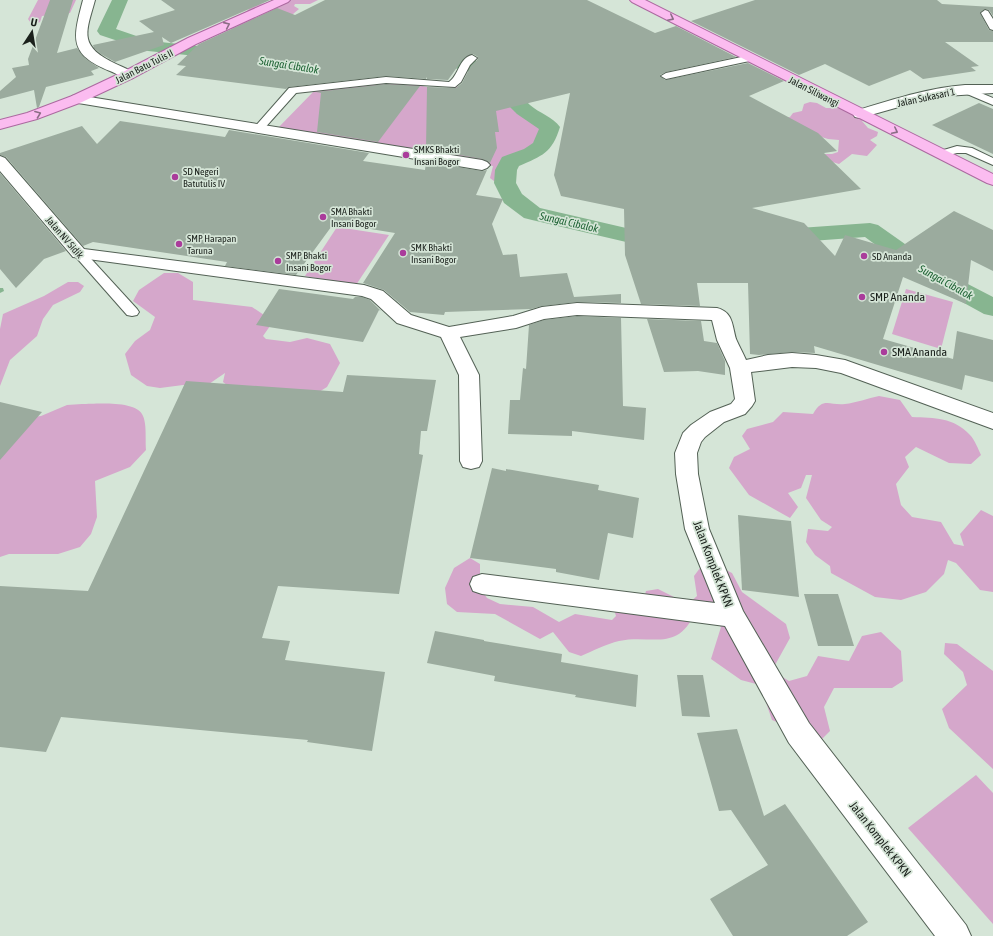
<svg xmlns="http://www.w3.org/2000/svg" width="993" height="936" font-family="'Asap Condensed',sans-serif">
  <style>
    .green { fill: #d5a7cb }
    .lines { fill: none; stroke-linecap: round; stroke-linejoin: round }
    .stream { fill: #87b590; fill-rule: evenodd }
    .canal { fill: #87b590; fill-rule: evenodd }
    .building { fill: #9bab9e }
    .lane-casing { stroke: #536155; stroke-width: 2 }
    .street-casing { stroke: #536155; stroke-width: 2 }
    .secondary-casing { stroke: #536155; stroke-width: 2 }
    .primary-casing { stroke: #ab699f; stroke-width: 2 }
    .lane { fill: #fff; fill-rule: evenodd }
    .street { fill: #fff; fill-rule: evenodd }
    .secondary { fill: #fff; fill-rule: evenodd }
    .primary { fill: #fbbcf0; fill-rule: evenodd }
    .oneway { stroke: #8b6e86 }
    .poi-dot { fill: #aa3c9b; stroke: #d5e5d7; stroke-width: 1.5 }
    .labels { text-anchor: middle; stroke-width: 3.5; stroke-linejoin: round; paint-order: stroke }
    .far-street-label { font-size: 10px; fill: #1b211c; stroke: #d5e5d7 }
    .far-poi-label { font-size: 10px; fill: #1b211c; stroke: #d5e5d7; text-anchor: start }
    .far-water-label { font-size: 11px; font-style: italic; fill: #1e6334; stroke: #d5e5d7 }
    .poi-label { font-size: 12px; fill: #1b211c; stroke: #d5e5d7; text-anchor: start }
    .street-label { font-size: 12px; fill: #1b211c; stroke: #d5e5d7 }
  </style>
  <rect width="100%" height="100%" fill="#d5e5d7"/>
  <g class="green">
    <path d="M38,0H76L70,13L42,16L40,22L32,25L28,19Z"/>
    <path d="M279,0H318L310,4H295L294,6L299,9L293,14L232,29L227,24L244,15L251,6Z"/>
    <path d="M494,78L513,107H515L517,112L540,121L548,132L536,142L540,150C527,161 507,157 496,172L498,184L490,178L493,166L276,130L316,89L324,87L413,83C439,94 468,85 494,78Z"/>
    <path d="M810,102L817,103L826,108H837L854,113L862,118V121L868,128L878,132L877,136L870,140L877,145L867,156L852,154L839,164L823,159L822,154H832L838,152L839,140L828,139L799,130L786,118L790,117L793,113L802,111L804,104Z"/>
    <path d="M337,227L389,235L356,285L305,276Z"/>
    <path d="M164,273H178L193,282V300L252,307L267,317L270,326L263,336L266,339L290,342L307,338L330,344L340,363L327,387L314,395L227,385L223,382L225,373L206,386L183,385L160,388L147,386L131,375L125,354L135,341L150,330L155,317L133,301L139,290Z"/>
    <path d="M68,282H78L84,286L80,292L53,305L43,319L37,336L10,360L0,386V329L3,314L44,296Z"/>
    <path d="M906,289L953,302L941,349L892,334Z"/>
    <path d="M879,396L900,400L912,417C935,418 953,417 970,435C975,440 978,449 981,455L971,464L949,463L916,447L905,457L909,467L896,484L901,505L912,517L941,522L954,544L964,546L960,534L981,510L993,516V592L980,590L956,563L948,560L944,574L926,592L901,600L875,597L831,573L830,566L815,555L806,542L808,529L828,531L832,527L821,520L806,498L812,475H806L801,488L788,493L798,507L790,518L749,495L729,468L734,457L750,449L742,436L747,429L773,422L783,412L813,414C823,396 830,406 845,404C856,403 868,398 879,396Z"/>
    <path d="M82,404C96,404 137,400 143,416C147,425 145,440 146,450L130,467L95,481L97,517L91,534L80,547L58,554H9L0,557V432L17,419L41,416L67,405Z"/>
    <path d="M470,558L480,564V588L487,598L500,604L533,607L559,622L575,614L612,620L616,616L610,597L642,605L646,591L658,589L688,604L697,596L694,576L700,568L726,570L732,573L742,592L786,624L790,638L775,665L776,673L789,681L807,676L818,656L849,661L862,636L881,632L901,651L903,681L892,688H834L824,707L830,731L814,747L798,731L772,720L760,685L741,680L711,659L721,627L702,612H695C678,653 651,634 619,641C606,644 593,651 581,656L569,652L553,632L540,639L495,614L457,612L447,604L445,588L454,568Z"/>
    <path d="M945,643L957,644L993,671V769L949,728L942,709L967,685L963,672L944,654Z"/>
    <path d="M976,775L993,793V924L908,828Z"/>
  </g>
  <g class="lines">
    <path class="stream" d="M0,288H3L4,291L0,293Z"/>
    <g class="canal">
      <path d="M112,0H128L116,29L151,41L235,50L241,51L244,55L241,59L235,60L148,51L100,35L97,31Z"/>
      <path d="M418,56L468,58C495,65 510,87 530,105C539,113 553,117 560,127C552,153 542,156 519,166L517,170L516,183L522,194L540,208L639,231L674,235L678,240L674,245L666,247L639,245L532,220L524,218L504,203L494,183L495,170L502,157L524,149L533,143L539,129L517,114L483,80L464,69L411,66L409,62L411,58Z"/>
      <path d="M870,223L878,225L922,256L933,266L993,297V316L984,314L915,276L904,266L865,237L771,244L763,242L759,237L763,232L771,230Z"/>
    </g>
  </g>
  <g class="building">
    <path d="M50,0H73L57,53L77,48L86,59L99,68L91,71L94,75L46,87L39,107L37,108L34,90L0,99V91L16,77L12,68L29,65L28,59Z"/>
    <path d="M161,0H270L171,43L162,37L164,45L115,62L101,54L94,48L93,45L154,32L139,21L175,10Z"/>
    <path d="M325,0H587L655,33L676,26L736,57L666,72L660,75L665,80L748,63L784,81L749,96L818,133L837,151L824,153L861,189L752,208L804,223L835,256L845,235L896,250L954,211L993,230V271L971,260L966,304L903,277L883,339L953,359L957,331L993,340V382L965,375L962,390L814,346L815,353L792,352L759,355L750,354L748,283H697L700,306L641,304L625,255L624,209L561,196L554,175L570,93L496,111L499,132H495L497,148L490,163L482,159L426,149L427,87L456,88L462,83L471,66L478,59V57L473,54L463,59L448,80L427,79V77L426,79L386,76L289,87L286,89L176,75L186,66L177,65L199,44L277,8L295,15Z"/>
    <path d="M755,0H937L942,4L993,7V16L989,10L985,9L980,13L989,30L993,31V42H945L979,66L971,67L976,71L923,79L910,70L869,86L825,64L799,75L691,21Z"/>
    <path d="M386,84L420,86L378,142L317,132L321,93L316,92Z"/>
    <path d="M979,103L993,109V154L932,125Z"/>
    <path d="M120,121L225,137L229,130L369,153L363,161L425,170L426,162L482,171L487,170L476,195L503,199L492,224L503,255L517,254L520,277L567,273L574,297L621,294V303L577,302L542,306L531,309L445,312L444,315L410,312L384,290L363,283L395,233L334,223L296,275L225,266L227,262L93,242L83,246L6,157L0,155V153L82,126L97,144Z"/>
    <path d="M0,173L66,251L44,259L16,288L0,269Z"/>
    <path d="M279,289L353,299L355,297H362L370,300L381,311L379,310L363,342L256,325Z"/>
    <path d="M577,316L621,318L623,406L646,408L644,440L572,431V436L508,434L510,400H520L523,368L526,369L529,325L544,320Z"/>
    <path d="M647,319L701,321L704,341L717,343L725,361V375L698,371L664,372Z"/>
    <path d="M347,375L436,380L427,431H421L419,454L423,455L399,594L278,586L262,638L290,641L285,660L385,672L372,751L307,742L308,740L61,717L46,752L0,747V586L88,591L186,381L343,392Z"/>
    <path d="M0,402L42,412L0,460Z"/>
    <path d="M492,468L506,471V469L599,485L598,490L639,498L633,538L608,533L599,580L556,572V569L470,558Z"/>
    <path d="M738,515L791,521L799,597L742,590Z"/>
    <path d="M804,594H838L854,646H818Z"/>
    <path d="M435,631L484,640V641L562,654L561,662L638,675L636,707L575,697L576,695L494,681L495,676L427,663Z"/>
    <path d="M677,675H703L710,717L682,716Z"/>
    <path d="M737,729L764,816L785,804L868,922L847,936H733L710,899L768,865L731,810L719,811L697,733Z"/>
  </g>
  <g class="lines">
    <g class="lane-casing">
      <g id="lane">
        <path d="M985,10L988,11L993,19V30L990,29L981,13Z"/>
        <path d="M472,55L477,58L470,65L461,82L455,87L386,83L296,93L262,131H254L253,129L289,88L386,77L449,82C459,75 459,58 472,55Z"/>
        <path d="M751,55L756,58L754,60L666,79L661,76L666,73Z"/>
        <path d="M964,86L993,98V105L960,91L959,89Z"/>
        <path d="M957,146L972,148L993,158V165L966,153H957L941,157L935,154L937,152Z"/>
        <path d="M79,249L83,250L137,309L139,312L137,315L132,316L127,315L75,256L73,253L75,250Z"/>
      </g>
    </g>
    <g class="street-casing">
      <g id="street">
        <path d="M83,0H95C87,30 78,44 110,61C117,65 126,68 133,72L135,75L133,78C124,80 118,74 110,71C68,54 73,38 83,0Z"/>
        <path d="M77,95L482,160L487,162L490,165L487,168L482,170L72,102L70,99L72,96Z"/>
        <path d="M0,156L5,158L84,249L364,285L383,291L411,315L449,327L513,316L542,307L577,303L717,308C733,312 732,325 736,339C739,346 743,353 746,360L768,355L792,353L816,355L845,360L993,413V429L841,373L816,368L792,367L751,372L755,401L752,406L745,414L724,422L705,437L701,442L697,453L698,474L709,529L743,611L809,723L966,925L971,936H935L789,743L725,626L482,594L473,591L470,584L473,577L482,574L715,603L685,529L676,474L675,453L683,433L691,425L710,412L731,404L735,399L730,368L717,340L712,320L577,315L544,319L516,328L460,337L479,375L482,461L479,467L471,469L463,467L460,461L459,375L441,337L397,323L371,299L362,296L73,257L0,171Z"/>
      </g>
    </g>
    <g class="secondary-casing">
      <path id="secondary" d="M965,85H993V93L945,96L913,103L860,118L855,117L853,114L855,111C891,100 927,88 965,85Z"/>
    </g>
    <g class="primary-casing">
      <g id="primary">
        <path d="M274,0H290L288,2L196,44L133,78L82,102L37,119L0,129V120L27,113L72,96L123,72L188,38Z"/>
        <path d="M630,0H645L993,174V185L987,183L632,2Z"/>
      </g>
    </g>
    <use href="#lane" class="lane"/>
    <use href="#street" class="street"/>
    <use href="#secondary" class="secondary"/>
    <use href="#primary" class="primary"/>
  </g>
  <defs><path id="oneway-chevron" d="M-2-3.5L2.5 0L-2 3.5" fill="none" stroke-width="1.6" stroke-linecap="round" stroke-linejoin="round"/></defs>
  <g class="oneway">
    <use href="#oneway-chevron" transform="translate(671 18) rotate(27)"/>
    <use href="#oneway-chevron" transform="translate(227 25) rotate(-24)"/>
    <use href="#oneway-chevron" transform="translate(38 114) rotate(-21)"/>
    <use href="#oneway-chevron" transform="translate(895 131) rotate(27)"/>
  </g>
  <g class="poi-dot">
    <circle cx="406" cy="155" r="4"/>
    <circle cx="175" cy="177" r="4"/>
    <circle cx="323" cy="217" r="4"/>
    <circle cx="179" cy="244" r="4"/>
    <circle cx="403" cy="253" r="4"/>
    <circle cx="864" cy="256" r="4"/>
    <circle cx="278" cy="261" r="4"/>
    <circle cx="862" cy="297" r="4"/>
    <circle cx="884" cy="352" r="4"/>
  </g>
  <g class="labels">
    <g class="far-street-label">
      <text transform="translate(144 66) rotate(-27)" y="4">Jalan Batu Tulis II</text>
      <text transform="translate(814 91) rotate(27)" y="4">Jalan Siliwangi</text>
      <text transform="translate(926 97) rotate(-12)" y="4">Jalan Sukasari 1</text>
      <text transform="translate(65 237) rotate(49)" y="4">Jalan NV Sidik</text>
    </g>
    <g class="far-poi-label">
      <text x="414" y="153">SMKS Bhakti<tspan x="414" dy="12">Insani Bogor</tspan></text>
      <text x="183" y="175">SD Negeri<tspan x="183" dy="12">Batutulis IV</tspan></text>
      <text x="331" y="215">SMA Bhakti<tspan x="331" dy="12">Insani Bogor</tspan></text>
      <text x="187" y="242">SMP Harapan<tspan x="187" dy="12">Taruna</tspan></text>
      <text x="411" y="251">SMK Bhakti<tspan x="411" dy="12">Insani Bogor</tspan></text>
      <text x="286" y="259">SMP Bhakti<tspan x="286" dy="12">Insani Bogor</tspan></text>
      <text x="872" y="260">SD Ananda</text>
    </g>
    <g class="far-water-label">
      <text transform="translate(289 65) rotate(9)" y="4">Sungai Cibalok</text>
      <text transform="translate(569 222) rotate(13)" y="4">Sungai Cibalok</text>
      <text transform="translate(946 282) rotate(29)" y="4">Sungai Cibalok</text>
    </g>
    <g class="poi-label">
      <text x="870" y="301">SMP Ananda</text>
      <text x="892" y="356">SMA Ananda</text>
    </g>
    <g class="street-label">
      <text transform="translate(713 564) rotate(69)" y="4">Jalan Komplek KPKN</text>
      <text transform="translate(880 839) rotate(52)" y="4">Jalan Komplek KPKN</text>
    </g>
  </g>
  <g transform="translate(32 32) rotate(12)" stroke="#d5e5d7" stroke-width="3" paint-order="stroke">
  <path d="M0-3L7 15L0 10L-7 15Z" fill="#1b211c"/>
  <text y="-6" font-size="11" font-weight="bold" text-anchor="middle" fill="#1b211c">U</text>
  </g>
</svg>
